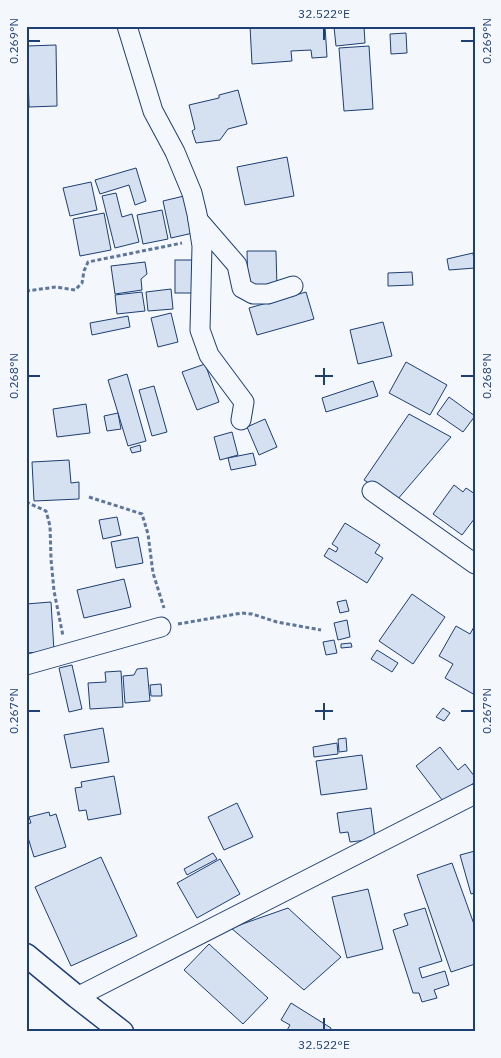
<svg xmlns="http://www.w3.org/2000/svg" width="501" height="1058" font-family="'IBM Plex Sans',sans-serif">
  <style>
    .building { fill: #d5e0f0; stroke: #1d3f73 }
    .lines { fill: none; stroke-linecap: round; stroke-linejoin: round }
    .minor-casing { stroke: #1d3f73; stroke-width: 21 }
    .tertiary-casing { stroke: #1d3f73; stroke-width: 25 }
    .path { stroke: #5e769c; stroke-width: 3; stroke-dasharray: 4 2.5; stroke-linecap: butt }
    .minor { stroke: #f4f7fb; stroke-width: 19 }
    .tertiary { stroke: #f4f7fb; stroke-width: 22 }
    .ticks { fill: none; stroke: #1d3f73; stroke-width: 2 }
    .neatline { fill: none; stroke: #1d3f73; stroke-width: 2 }
    .ticks-label { font-size: 12px; text-anchor: middle; fill: #1d3f73 }
  </style>
  <rect width="100%" height="100%" fill="#f4f7fb"/>
  <g class="building">
    <path d="M250,26H325L327,57L312,58L311,50L291,51L292,61L252,64Z"/>
    <path d="M344,26H364L365,43L336,46L334,27Z"/>
    <path d="M406,33L407,53L391,54L390,34Z"/>
    <path d="M56,45L57,106L29,107L27,46Z"/>
    <path d="M369,46L373,109L344,111L339,48Z"/>
    <path d="M238,90L247,124L228,129L220,140L196,143L192,131L195,129L189,105L219,98V95Z"/>
    <path d="M287,157L294,196L245,205L237,167Z"/>
    <path d="M136,168L146,201L135,205L129,185L100,194L95,180Z"/>
    <path d="M91,182L97,210L70,216L63,188Z"/>
    <path d="M116,193L122,217L132,214L139,242L115,248L102,196Z"/>
    <path d="M184,196L193,233L171,238L163,201Z"/>
    <path d="M162,210L168,239L143,244L137,215Z"/>
    <path d="M104,213L111,250L80,256L73,219Z"/>
    <path d="M247,251H276L277,288H248Z"/>
    <path d="M473,253L475,268L449,270L447,259Z"/>
    <rect x="175" y="260" width="18" height="33"/>
    <path d="M145,262L147,274L141,279L142,290L115,294L111,266Z"/>
    <path d="M412,272L413,285L388,286V273Z"/>
    <path d="M171,289L173,309L148,311L146,292Z"/>
    <path d="M142,292L145,311L117,314L115,295Z"/>
    <path d="M306,292L314,319L257,335L249,308Z"/>
    <path d="M171,313L178,342L158,347L151,318Z"/>
    <path d="M128,316L130,327L92,335L90,323Z"/>
    <path d="M383,322L392,356L358,364L350,330Z"/>
    <path d="M406,362L447,385L430,415L389,393Z"/>
    <path d="M205,364L219,402L197,410L182,372Z"/>
    <path d="M127,374L146,441L128,446L108,380Z"/>
    <path d="M373,381L378,396L326,412L322,398Z"/>
    <path d="M154,386L167,432L152,436L139,390Z"/>
    <path d="M449,397L475,416L463,432L437,414Z"/>
    <path d="M86,404L90,433L57,437L53,409Z"/>
    <path d="M118,413L121,429L107,431L104,416Z"/>
    <path d="M409,414L451,437L397,500L364,480Z"/>
    <path d="M265,419L277,447L259,455L247,427Z"/>
    <path d="M232,432L238,455L220,460L214,437Z"/>
    <path d="M140,445L141,451L132,453L130,448Z"/>
    <path d="M253,453L256,465L231,470L228,458Z"/>
    <path d="M69,460L71,483L79,482V499L34,501L32,462Z"/>
    <path d="M454,485L463,492L466,488L475,494V518L462,535L433,514Z"/>
    <path d="M117,517L121,535L103,539L99,520Z"/>
    <path d="M345,523L380,545L375,553L383,558L367,583L324,556L329,548L336,552L338,548L332,544Z"/>
    <path d="M138,537L143,563L116,568L111,542Z"/>
    <path d="M124,579L131,607L84,618L77,590Z"/>
    <path d="M412,594L445,617L413,664L379,641Z"/>
    <path d="M346,600L349,611L340,613L337,602Z"/>
    <path d="M51,602L54,651L26,653V604Z"/>
    <path d="M347,620L350,637L338,640L334,623Z"/>
    <path d="M475,625V695L445,678L453,664L439,656L456,626L470,634Z"/>
    <path d="M334,640L337,653L326,655L323,642Z"/>
    <path d="M351,643L352,647L341,648V644Z"/>
    <path d="M377,650L398,663L392,672L371,659Z"/>
    <path d="M72,665L82,709L69,712L59,668Z"/>
    <path d="M147,668L150,701L125,703L123,676L134,675L137,669Z"/>
    <path d="M121,671L123,707L90,709L88,683L106,682L105,672Z"/>
    <path d="M161,684L162,696H151L150,685Z"/>
    <path d="M443,708L450,713L444,721L436,717Z"/>
    <path d="M103,728L109,762L71,768L64,735Z"/>
    <path d="M346,738L347,751L339,752L338,739Z"/>
    <path d="M337,743L338,754L314,757L313,747Z"/>
    <path d="M440,747L458,770L465,764L475,777V782L446,805L416,766Z"/>
    <path d="M362,755L367,789L321,795L316,761Z"/>
    <path d="M114,776L121,814L88,820L86,810L79,811L75,788L82,787L81,782Z"/>
    <path d="M237,803L253,837L224,850L208,817Z"/>
    <path d="M371,808L375,839L350,842L348,832L340,833L337,813Z"/>
    <path d="M49,812L50,816L56,814L66,847L34,857L26,831V824L31,823L29,817Z"/>
    <path d="M475,851V893L471,894L460,855Z"/>
    <path d="M213,853L217,859L187,875L184,869Z"/>
    <path d="M101,857L137,936L71,966L35,887Z"/>
    <path d="M220,859L240,894L197,918L177,883Z"/>
    <path d="M452,863L475,927V964L451,972L417,875Z"/>
    <path d="M368,889L383,949L347,958L332,897Z"/>
    <path d="M288,908L341,957L304,990L231,928Z"/>
    <path d="M425,908L442,961L419,968L422,978L445,971L449,985L434,990L437,998L422,1002L419,993H413L393,930L408,925L404,914Z"/>
    <path d="M209,944L268,998L243,1024L184,970Z"/>
    <path d="M291,1003L331,1028L329,1032H286L290,1025L281,1020Z"/>
  </g>
  <g class="lines">
    <g class="minor-casing">
      <g id="minor">
        <path d="M127,26L153,111L175,152L192,193L197,214L202,246L200,330L209,355L244,402L241,420"/>
        <path d="M198,220L237,265L242,288L253,294H268L293,286"/>
        <path d="M372,491L475,564"/>
        <path d="M26,665L161,627"/>
        <path d="M77,997L475,794"/>
      </g>
    </g>
    <g class="tertiary-casing">
      <path id="tertiary" d="M26,955L77,997L122,1032"/>
    </g>
    <g class="path">
      <path d="M26,291L56,287L75,290L82,283L84,271L88,262L182,243"/>
      <path d="M89,497L142,514L148,534L153,573L164,608"/>
      <path d="M26,502L46,511L50,526L51,559L54,591L63,636"/>
      <path d="M178,624L242,613L252,614L277,622L321,630"/>
    </g>
    <use href="#minor" class="minor"/>
    <use href="#tertiary" class="tertiary"/>
  </g>
  <path class="ticks" d="M324,28V40M28,41H40M461,41H474M324,368V385M28,376H40M315,376H333M461,376H474M324,703V720M28,711H40M315,711H333M461,711H474M324,1018V1030"/>
  <rect width="501" height="1058" fill="none" stroke="#f4f7fb" stroke-width="55"/>
  <rect x="28" y="28" width="446" height="1002" class="neatline"/>
  <g class="ticks-label">
    <text x="324" y="18">32.522°E</text>
    <text transform="translate(14 41) rotate(-90)" y="4">0.269°N</text>
    <text transform="translate(487 41) rotate(-90)" y="4">0.269°N</text>
    <text transform="translate(14 376) rotate(-90)" y="4">0.268°N</text>
    <text transform="translate(487 376) rotate(-90)" y="4">0.268°N</text>
    <text transform="translate(14 711) rotate(-90)" y="4">0.267°N</text>
    <text transform="translate(487 711) rotate(-90)" y="4">0.267°N</text>
    <text x="324" y="1049">32.522°E</text>
  </g>
</svg>
